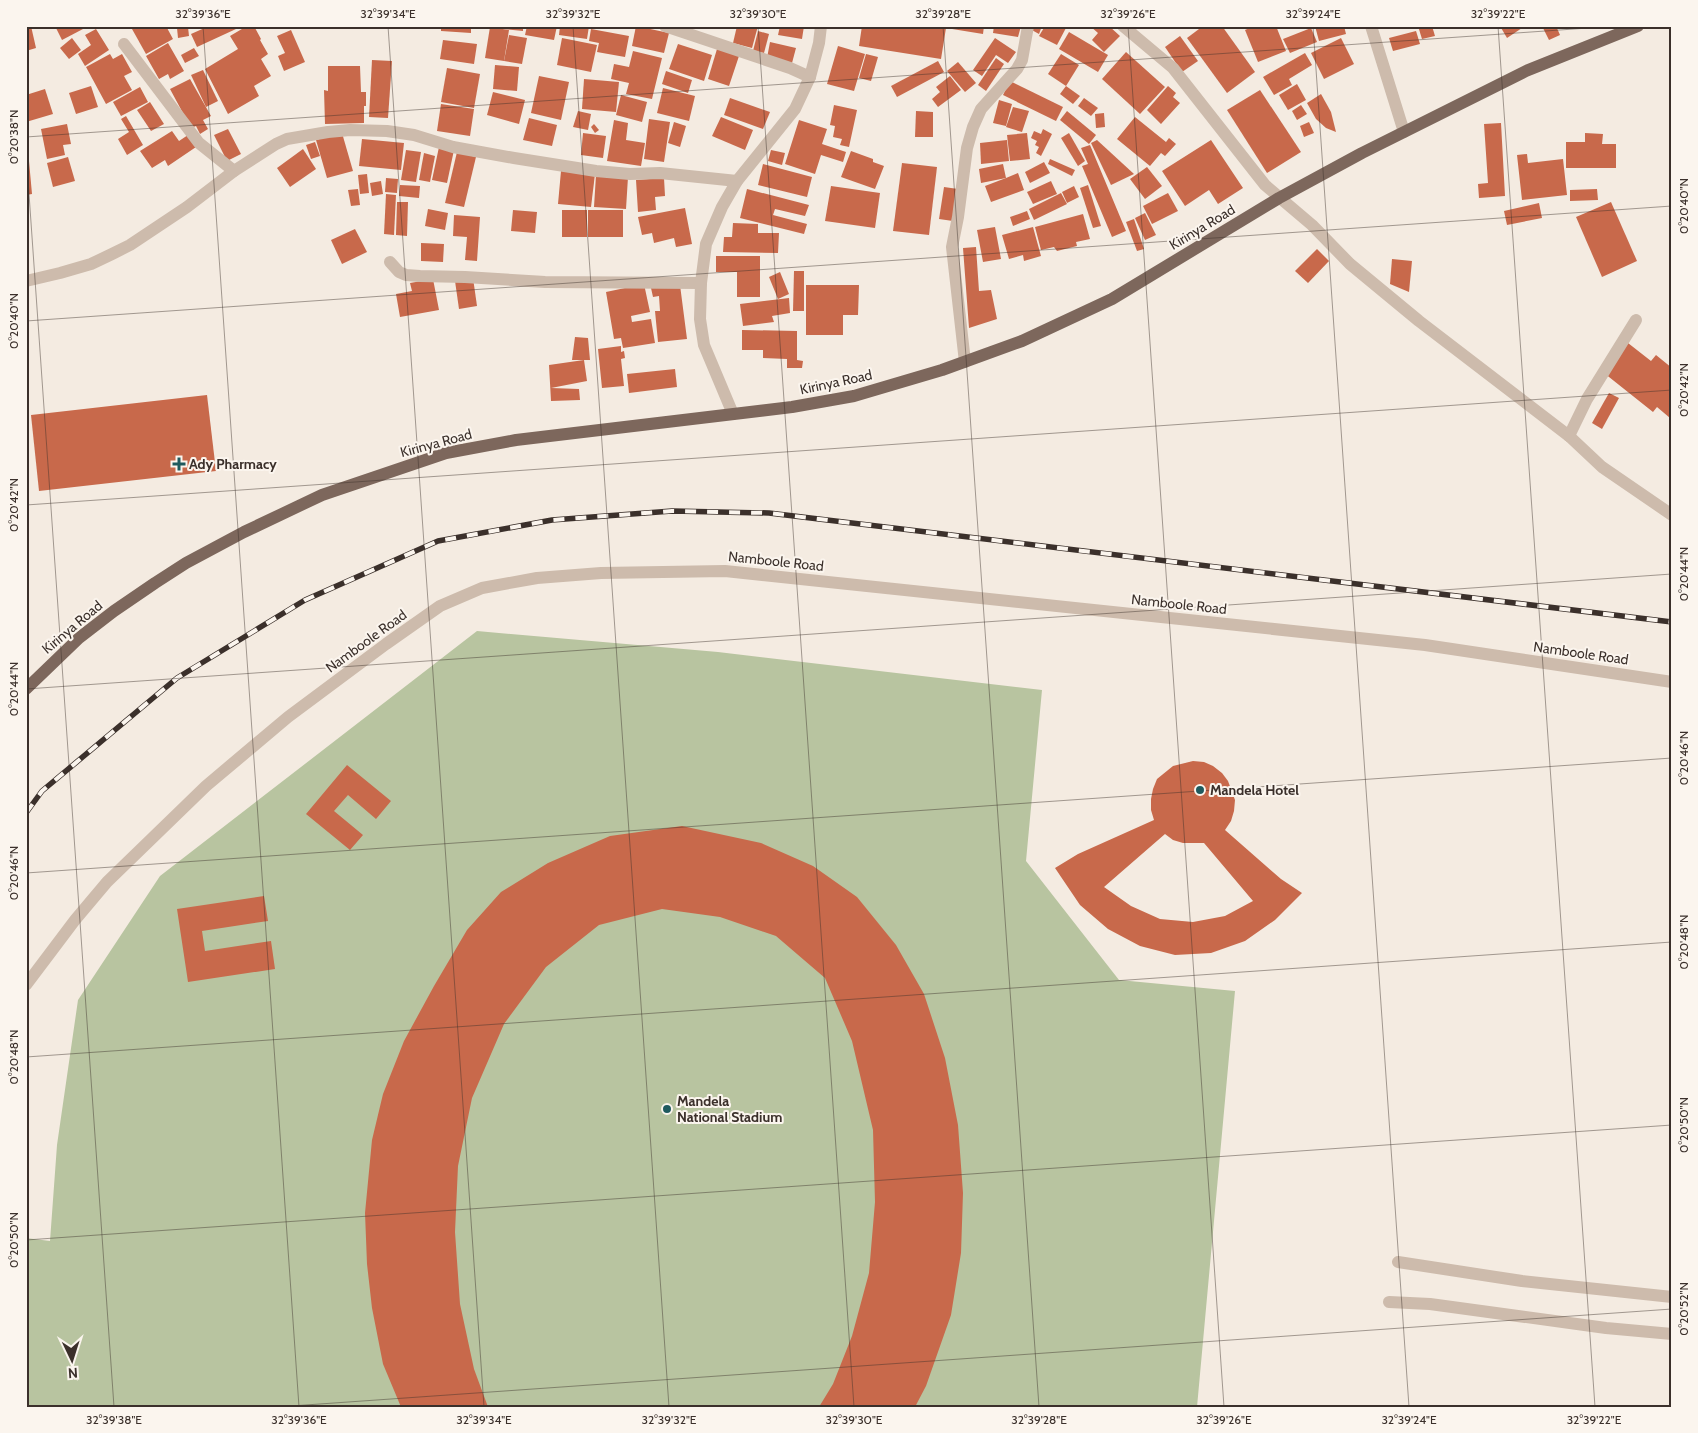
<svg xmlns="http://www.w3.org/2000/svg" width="1698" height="1433" font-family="Cabin,sans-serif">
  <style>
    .green { fill: #b8c4a0 }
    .building { fill: #c8694b; fill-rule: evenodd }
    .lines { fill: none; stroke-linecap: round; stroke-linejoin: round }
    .minor { stroke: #cdbbac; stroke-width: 12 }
    .major { stroke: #7d675c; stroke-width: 12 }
    .rail-casing { stroke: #3b302b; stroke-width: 5.5 }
    .rail { stroke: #fbf5ee; stroke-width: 4; stroke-dasharray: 11; stroke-linecap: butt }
    .ticks { fill: none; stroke: #3b302b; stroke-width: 1; stroke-opacity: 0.45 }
    .poi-dot { fill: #1f5a5e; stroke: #fbf5ee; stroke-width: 2 }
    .labels { text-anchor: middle; stroke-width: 4; stroke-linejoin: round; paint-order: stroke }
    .street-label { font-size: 14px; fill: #3b302b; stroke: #fbf5ee }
    .poi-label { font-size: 14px; font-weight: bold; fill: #3b302b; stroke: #fbf5ee; text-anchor: start }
    .neatline { fill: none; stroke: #3b302b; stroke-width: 2 }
    .ticks-label { font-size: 12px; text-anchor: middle; fill: #3b302b }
  </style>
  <rect width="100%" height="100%" fill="#f4ebe1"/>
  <path class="green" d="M477,631L718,652L1042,690L1026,861L1119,980L1235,991L1197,1407H26V1238L50,1241L57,1145L78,1000L160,876Z"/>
  <g class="building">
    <path d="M26,26H31L36,48L26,51Z"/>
    <path d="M55,26H82L83,29L62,40Z"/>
    <path d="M137,26H166L173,39L146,54L132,29Z"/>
    <path d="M209,26H235L236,29L197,47L191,34Z"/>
    <path d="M247,26H254L261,39L260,40L268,54L261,59L271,76L254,86L259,96L228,114L205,69L238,49L230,36Z"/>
    <path d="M441,26H471V33L441,31Z"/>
    <path d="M504,26H523V31L504,29Z"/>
    <path d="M527,26H557L554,40L525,35Z"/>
    <path d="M560,26H589L587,39L559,35Z"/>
    <path d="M636,26L669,33L664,53L632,46Z"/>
    <path d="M737,26H758L752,48L733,43Z"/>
    <path d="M780,26H804L802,39L778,35Z"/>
    <path d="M862,26L916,27L984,26L983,34L946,28L941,59L859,46Z"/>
    <path d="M994,26H1021L1018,37L993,33Z"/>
    <path d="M1032,26H1042L1039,34L1030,29Z"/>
    <path d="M1045,26H1067L1057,45L1039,36Z"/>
    <path d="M1090,26H1109L1120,36L1104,52L1092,40L1098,33Z"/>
    <path d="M1131,26H1147V27L1132,30Z"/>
    <path d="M1203,26H1222L1255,72L1227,93L1187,38Z"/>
    <path d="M1254,26H1276L1286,51L1258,62L1245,30Z"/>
    <path d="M1315,26H1344L1346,34L1319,41Z"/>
    <path d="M1418,26H1432L1435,36L1422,39Z"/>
    <path d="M1500,26H1525L1507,38Z"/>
    <path d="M1542,26H1556L1560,35L1549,40Z"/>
    <path d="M188,27L189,36L178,38L177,28Z"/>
    <path d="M490,27L509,30L504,61L485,58Z"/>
    <path d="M1311,28L1317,42L1290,53L1283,39Z"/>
    <path d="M96,29L109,50L85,66L78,54L91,45L85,35Z"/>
    <path d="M591,29L629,36L625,57L597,52L599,43L589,41Z"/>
    <path d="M291,30L305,62L284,71L278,56L285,53L277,36Z"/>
    <path d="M758,31L769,34L764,53L753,51Z"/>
    <path d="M1416,31L1420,44L1393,51L1389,38Z"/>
    <path d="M1069,32L1108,55L1098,72L1059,49Z"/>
    <path d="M509,35L527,38L522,64L504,61Z"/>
    <path d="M1180,36L1198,61L1182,72L1165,47Z"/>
    <path d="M72,38L81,50L69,59L60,48Z"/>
    <path d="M562,38L597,45L591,72L557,65Z"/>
    <path d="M995,38L1016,52L1008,63L996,55L982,76L973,70Z"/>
    <path d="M1341,38L1354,64L1324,79L1311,53Z"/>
    <path d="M443,40L477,44L474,64L440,59Z"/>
    <path d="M770,42L796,48L792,63L767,58Z"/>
    <path d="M168,43L184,71L170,79L168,74L159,79L146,56Z"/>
    <path d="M678,44L712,55L704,81L669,69Z"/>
    <path d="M838,46L865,54L854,91L827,84Z"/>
    <path d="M194,48L199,56L185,63L181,55Z"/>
    <path d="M717,49L739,56L729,86L708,79Z"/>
    <path d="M633,51L662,58L652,99L626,94L629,83L611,79L614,64L629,67Z"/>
    <path d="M1126,52L1165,87L1140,114L1102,79Z"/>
    <path d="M1305,53L1312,65L1289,79L1292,85L1274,95L1263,77Z"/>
    <path d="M110,54L113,59L122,54L132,72L124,76L132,90L106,104L86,67Z"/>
    <path d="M866,54L878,57L871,81L859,78Z"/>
    <path d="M1061,54L1079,65L1066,86L1048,74Z"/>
    <path d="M996,58L1004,64L986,91L978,85Z"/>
    <path d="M372,60L392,61L388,118L369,117Z"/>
    <path d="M938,61L944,72L897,97L891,86Z"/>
    <path d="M958,62L976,83L965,92L947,71Z"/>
    <path d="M495,65L519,67L517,91L493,89Z"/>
    <path d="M328,66H360L361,92H366V106H364V123L325,124L324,90L328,91Z"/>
    <path d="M447,68L480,74L474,108L441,102Z"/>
    <path d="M203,70L218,101L206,107L191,75Z"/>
    <path d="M666,71L692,80L688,93L662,84Z"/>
    <path d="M539,76L569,82L561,120L531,113Z"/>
    <path d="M950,76L961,90L938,107L932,99L940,92L936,87Z"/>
    <path d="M190,79L211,116L203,120L208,129L200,134L196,126L191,128L170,89Z"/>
    <path d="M584,79L619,82L616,112L582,109Z"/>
    <path d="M1010,81L1063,107L1056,121L1003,95Z"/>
    <path d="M1297,84L1306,100L1288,110L1279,95Z"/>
    <path d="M91,86L98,107L76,114L69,93Z"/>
    <path d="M1066,86L1080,96L1073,104L1060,94Z"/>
    <path d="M1168,86L1176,93L1173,97L1180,103L1161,124L1147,110Z"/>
    <path d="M140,87L148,102L121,116L113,102Z"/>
    <path d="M663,88L695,96L689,121L657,113Z"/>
    <path d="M45,89L53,114L26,122V95Z"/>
    <path d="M1260,90L1301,152L1267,173L1227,110Z"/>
    <path d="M493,92L525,100L519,124L487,115Z"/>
    <path d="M1321,94L1331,112L1336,132L1326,128L1316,119L1307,103Z"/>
    <path d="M621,95L647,102L642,122L616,115Z"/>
    <path d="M730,98L770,112L763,129L724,115Z"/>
    <path d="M1084,98L1098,108L1091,116L1078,106Z"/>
    <path d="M999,100L1012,104L1006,126L993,123Z"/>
    <path d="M150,102L164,124L151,131L137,110Z"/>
    <path d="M441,104L474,109L470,136L437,131Z"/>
    <path d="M834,105L857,110L849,147L840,145L842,139L833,137L835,126L830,125Z"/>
    <path d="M1301,105L1307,114L1297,120L1292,111Z"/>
    <path d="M1013,107L1029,111L1022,132L1006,127Z"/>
    <path d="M578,111L591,114L588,130L573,127Z"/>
    <path d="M916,111L933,112V137H915Z"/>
    <path d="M1067,111L1096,135L1089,144L1060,120Z"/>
    <path d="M1104,113L1105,127L1096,128L1095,114Z"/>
    <path d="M126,116L143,145L127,155L118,139L129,132L121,119Z"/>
    <path d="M721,117L753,130L745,150L712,136Z"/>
    <path d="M1135,117L1166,142L1169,138L1176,144L1165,156L1161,153L1150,166L1117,139Z"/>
    <path d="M529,118L557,125L552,146L523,140Z"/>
    <path d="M649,119L670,122L664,162L644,159Z"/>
    <path d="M614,120L628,123L626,140L645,143L641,166L607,161Z"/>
    <path d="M799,120L827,129L822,144L846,152L843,162L821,155L815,174L785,164Z"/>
    <path d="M674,122L686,126L680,147L668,143Z"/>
    <path d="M1309,122L1314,133L1304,137L1300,126Z"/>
    <path d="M1501,123L1505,196L1479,198L1478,184L1488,183L1484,124Z"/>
    <path d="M67,124L71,144L63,145L65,155L47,159L41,129Z"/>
    <path d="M594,124L599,130L595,133L591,127Z"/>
    <path d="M228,129L241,154L227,161L214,135Z"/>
    <path d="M1043,129L1052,134L1041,156L1036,153L1039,147L1035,145L1037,141L1031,138L1034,131L1041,134Z"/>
    <path d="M172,131L179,141L188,135L196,147L168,166L165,160L152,168L140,151Z"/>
    <path d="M342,133L353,171L327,178L316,140Z"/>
    <path d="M583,133L606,136L603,158L581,155Z"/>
    <path d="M1027,133L1030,159L1010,161L1007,135Z"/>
    <path d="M1069,133L1085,161L1078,166L1061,138Z"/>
    <path d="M1585,133L1603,134L1602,144H1616V168H1566V142H1585Z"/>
    <path d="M362,139L404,143L401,170L359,166Z"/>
    <path d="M1007,140L1009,161L981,164L980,143Z"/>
    <path d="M1097,140L1134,174L1111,185L1091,143Z"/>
    <path d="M1211,140L1243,188L1218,204L1209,190L1185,206L1162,171Z"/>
    <path d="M315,142L320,156L311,159L306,145Z"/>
    <path d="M1090,145L1126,231L1112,237L1082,166L1088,164L1081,148Z"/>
    <path d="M439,147L454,150L447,183L432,180Z"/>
    <path d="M303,149L316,169L290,187L277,168Z"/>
    <path d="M26,150H28L32,194L26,195Z"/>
    <path d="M406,150L421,152L416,182L401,180Z"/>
    <path d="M771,150L785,153L782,165L768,161Z"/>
    <path d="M851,151L873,159V162L884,166L875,189L841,177Z"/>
    <path d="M457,152L476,157L464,207L445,203Z"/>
    <path d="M424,153L435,156L430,182L419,180Z"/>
    <path d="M1527,154L1528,163L1563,159L1567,195L1522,200L1517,155Z"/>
    <path d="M68,157L75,181L53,187L47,163Z"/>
    <path d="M1050,159L1075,170L1072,176L1048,164Z"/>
    <path d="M1044,162L1050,173L1030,183L1025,172Z"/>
    <path d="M902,163L937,167L929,235L893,231Z"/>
    <path d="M763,164L812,177L807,197L758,185Z"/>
    <path d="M1003,164L1006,178L1018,173L1024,190L991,202L985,186L1006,178L981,183L979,169Z"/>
    <path d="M1147,167L1162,186L1145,199L1130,179Z"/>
    <path d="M561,171L595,174L591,207L558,204Z"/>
    <path d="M367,174L369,193L360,194L358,175Z"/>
    <path d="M596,175L628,177L626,209L594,207Z"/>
    <path d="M386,178L398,179L397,193L385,192Z"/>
    <path d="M664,178L665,196L655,197L656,210L638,212L636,180Z"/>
    <path d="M381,181L383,194L372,196L370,183Z"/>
    <path d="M1051,181L1057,194L1033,204L1027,192Z"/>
    <path d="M400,185L420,186L419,198L399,196Z"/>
    <path d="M1088,185L1101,226L1093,228L1080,188Z"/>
    <path d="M831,186L880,193L875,228L825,221Z"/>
    <path d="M1074,186L1079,197L1067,203L1062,192Z"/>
    <path d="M944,187L958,189L953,221L939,219Z"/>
    <path d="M358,189L360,205L351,206L348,190Z"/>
    <path d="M747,189L809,205L805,216L775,209L773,215L807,224L804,234L740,218Z"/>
    <path d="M1597,189L1598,200L1570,201V190Z"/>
    <path d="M1061,193L1067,204L1034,220L1029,209Z"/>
    <path d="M1168,193L1178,211L1152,224L1143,206Z"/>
    <path d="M386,194L396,195L394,235L384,234Z"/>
    <path d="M397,202H408L407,236L396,235Z"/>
    <path d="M1611,202L1637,261L1602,277L1576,217Z"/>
    <path d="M1539,203L1542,218L1507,225L1504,211Z"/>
    <path d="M685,208L692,244L676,247L674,238L654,243L652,233L642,235L638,217Z"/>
    <path d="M428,209L448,213L445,230L425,226Z"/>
    <path d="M513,210L537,212L535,233L511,231Z"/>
    <rect x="562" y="210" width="25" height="27"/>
    <rect x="588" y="210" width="35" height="27"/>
    <path d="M1027,211L1030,219L1013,226L1010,217Z"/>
    <path d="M1145,213L1156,235L1145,240L1135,218Z"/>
    <path d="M1083,214L1090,239L1076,242L1077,246L1057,251L1054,247L1041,250L1035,227Z"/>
    <path d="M454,215L480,217L477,261L465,260L467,237L453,236Z"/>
    <path d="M1134,219L1144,249L1137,251L1126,222Z"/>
    <path d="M733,223L758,224V233H779L778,253L723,252L724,237H732Z"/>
    <path d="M995,227L1001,259L983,262L977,230Z"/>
    <path d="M1033,227L1041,256L1024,261L1023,255L1009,259L1002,235Z"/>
    <path d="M355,229L367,252L342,264L331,240Z"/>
    <path d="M421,243L444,244L443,262L421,261Z"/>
    <path d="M976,247L979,291L991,290L997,319L969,328L963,248Z"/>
    <path d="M1317,249L1329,261L1308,283L1295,271Z"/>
    <path d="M716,256H760V297H737V272H716Z"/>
    <path d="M1392,259L1412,261L1409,292L1390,284Z"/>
    <path d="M794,271H804V311H793Z"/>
    <path d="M780,272L789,294L778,299L769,277Z"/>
    <path d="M473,278L477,306L459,309L455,281Z"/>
    <path d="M433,279L439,310L400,317L396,294L412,291L410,283Z"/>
    <path d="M644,284L650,312L631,316L632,322L651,319L655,343L623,348L621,338L614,339L606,292Z"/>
    <path d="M680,285L687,339L658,342L655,311H660L659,296L653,297L651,288Z"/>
    <path d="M806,285H859L858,315H843V335H806Z"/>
    <path d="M789,298L790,313L772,316L774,322L743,326L740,304Z"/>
    <path d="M742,330L797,331V360L803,361L802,368H787V359L763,358V350H742Z"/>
    <path d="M575,337L588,338L590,360H584L587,381L551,388L579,389L580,400L551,401L549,365L584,360H572Z"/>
    <path d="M1628,343L1651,361L1656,355L1672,368V373L1669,376L1672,378V416L1670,418L1657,407L1653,412L1604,373Z"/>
    <path d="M621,346V352L624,351L625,358L621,359L624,386L602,388L598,349Z"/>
    <path d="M675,369L677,387L629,393L627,374Z"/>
    <path d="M1609,393L1619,398L1602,429L1592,423Z"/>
    <path d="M207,395L216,471L39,491L31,415Z"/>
    <path d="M1193,761L1204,762L1213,766L1222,773L1228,781L1235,800L1234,811L1231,821L1225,830L1281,879L1302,893L1275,920L1245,941L1211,953L1175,955L1140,946L1108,929L1080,905L1055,868L1078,854L1154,820L1151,810V799L1153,789L1157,779L1173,766ZM1165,834L1173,840L1183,843H1204L1253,901L1225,916L1193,922L1160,919L1131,906L1104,887Z"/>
    <path d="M347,765L391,801L376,819L348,795L334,811L363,835L350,850L306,814Z"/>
    <path d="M682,826L761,843L813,866L857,897L896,945L924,994L945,1058L958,1125L963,1193L961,1253L951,1315L926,1386L915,1407H819L833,1384L852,1336L869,1273L875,1202L873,1130L852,1041L825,978L776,936L720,917L662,909L599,925L546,967L504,1024L472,1098L458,1166L455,1232L460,1304L474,1369L488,1407H401L383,1364L372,1308L367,1264L365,1213L372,1140L383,1094L404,1041L434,986L467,930L501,892L548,863L610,836Z"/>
    <path d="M264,896L268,921L202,931L205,951L271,941L275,969L188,982L177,909Z"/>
  </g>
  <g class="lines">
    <g class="minor">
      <path d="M665,26L790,68L810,77"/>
      <path d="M1123,26L1173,68L1265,185L1312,225L1350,264L1419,321L1569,436L1602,467L1672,515"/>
      <path d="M1371,26L1404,132"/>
      <path d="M124,44L199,143L234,171"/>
      <path d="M390,262L399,272L406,275L420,276L465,277L545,282L701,283"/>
      <path d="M26,281L60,273L91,264L112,254L130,245L187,207L234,171L276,144L287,139L328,132L350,130L387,131L414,135L453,147L514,158L596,171L630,174L660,173L737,181"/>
      <path d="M965,362L952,247L958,217L967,148L973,127L981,109L1017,69L1022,60L1028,26"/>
      <path d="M733,414L704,345L700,319L701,283L706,244L722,207L737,181L795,109L810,77L819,43L821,26"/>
      <path d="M1569,436L1587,399L1636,320"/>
      <path d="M26,985L75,920L107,882L206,786L288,717L386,644L440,606L482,588L537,578L601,573L725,571L1425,645L1672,682"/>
      <path d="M1398,1262L1522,1281L1672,1297"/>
      <path d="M1389,1302L1430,1304L1606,1328L1672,1334"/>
    </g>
    <path class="major" d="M26,689L79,638L114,611L155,583L186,563L244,532L322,495L446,453L516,440L792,407L854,396L942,370L1022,341L1112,299L1279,198L1362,153L1526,71L1638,26"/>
    <g class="rail-casing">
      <path id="rail" d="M26,813L42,791L177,678L305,600L438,541L552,520L672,511L769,513L1672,622"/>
    </g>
    <use href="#rail" class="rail"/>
  </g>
  <path class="ticks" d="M203,26L299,1407M388,26L484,1407M573,26L669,1407M758,26L854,1407M943,26L1039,1407M1128,26L1224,1407M1313,26L1409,1407M1498,26L1595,1407M26,137L1617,26M26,151L114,1407M26,321L1672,206M26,505L1672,390M26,689L1672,574M26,873L1672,758M26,1057L1672,942M26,1240L1672,1125M277,1407L1672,1309"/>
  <g class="poi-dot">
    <path d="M176.5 456.5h5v5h5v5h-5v5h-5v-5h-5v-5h5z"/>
    <circle cx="1200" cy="790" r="5"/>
    <circle cx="667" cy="1109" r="5"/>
  </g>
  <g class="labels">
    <g class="street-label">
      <text transform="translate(1202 227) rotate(-31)" y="5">Kirinya Road</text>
      <text transform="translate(836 382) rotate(-12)" y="5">Kirinya Road</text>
      <text transform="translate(436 443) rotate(-15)" y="5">Kirinya Road</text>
      <text transform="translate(776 561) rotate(6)" y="5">Namboole Road</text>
      <text transform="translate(1179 604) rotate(6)" y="5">Namboole Road</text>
      <text transform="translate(72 627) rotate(-40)" y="5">Kirinya Road</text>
      <text transform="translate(366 641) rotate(-36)" y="5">Namboole Road</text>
      <text transform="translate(1581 653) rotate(8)" y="5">Namboole Road</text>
    </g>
    <g class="poi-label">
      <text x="189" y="469">Ady Pharmacy</text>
      <text x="1210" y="795">Mandela Hotel</text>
      <text x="677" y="1106">Mandela<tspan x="677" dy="16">National Stadium</tspan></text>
    </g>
  </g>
  <rect width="1698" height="1433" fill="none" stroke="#fbf5ee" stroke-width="55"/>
  <g transform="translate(72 1360) rotate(176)" stroke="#fbf5ee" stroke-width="4" paint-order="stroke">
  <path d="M0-4L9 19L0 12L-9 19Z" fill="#3b302b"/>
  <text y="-8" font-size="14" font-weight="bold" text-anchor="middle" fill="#3b302b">N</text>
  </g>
  <rect x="28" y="28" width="1642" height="1378" class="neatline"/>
  <g class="ticks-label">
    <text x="203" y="18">32°39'36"E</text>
    <text x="388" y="18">32°39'34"E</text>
    <text x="573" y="18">32°39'32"E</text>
    <text x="758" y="18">32°39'30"E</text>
    <text x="943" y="18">32°39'28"E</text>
    <text x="1128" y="18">32°39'26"E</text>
    <text x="1313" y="18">32°39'24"E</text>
    <text x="1498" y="18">32°39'22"E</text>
    <text transform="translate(14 137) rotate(-90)" y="4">0°20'38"N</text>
    <text transform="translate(1684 206) rotate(-90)" y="4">0°20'40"N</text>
    <text transform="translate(14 321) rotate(-90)" y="4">0°20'40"N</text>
    <text transform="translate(1684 390) rotate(-90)" y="4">0°20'42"N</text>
    <text transform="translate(14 505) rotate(-90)" y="4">0°20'42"N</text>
    <text transform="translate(1684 574) rotate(-90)" y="4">0°20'44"N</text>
    <text transform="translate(14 689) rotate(-90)" y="4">0°20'44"N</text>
    <text transform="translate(1684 758) rotate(-90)" y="4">0°20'46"N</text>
    <text transform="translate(14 873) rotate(-90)" y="4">0°20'46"N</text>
    <text transform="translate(1684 942) rotate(-90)" y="4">0°20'48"N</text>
    <text transform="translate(14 1057) rotate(-90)" y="4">0°20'48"N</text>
    <text transform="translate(1684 1125) rotate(-90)" y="4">0°20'50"N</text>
    <text transform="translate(14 1240) rotate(-90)" y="4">0°20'50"N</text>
    <text transform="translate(1684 1309) rotate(-90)" y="4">0°20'52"N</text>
    <text x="114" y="1424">32°39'38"E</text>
    <text x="299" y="1424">32°39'36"E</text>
    <text x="484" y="1424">32°39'34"E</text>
    <text x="669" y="1424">32°39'32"E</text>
    <text x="854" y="1424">32°39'30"E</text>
    <text x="1039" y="1424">32°39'28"E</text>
    <text x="1224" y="1424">32°39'26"E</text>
    <text x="1409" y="1424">32°39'24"E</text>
    <text x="1594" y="1424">32°39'22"E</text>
  </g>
</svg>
